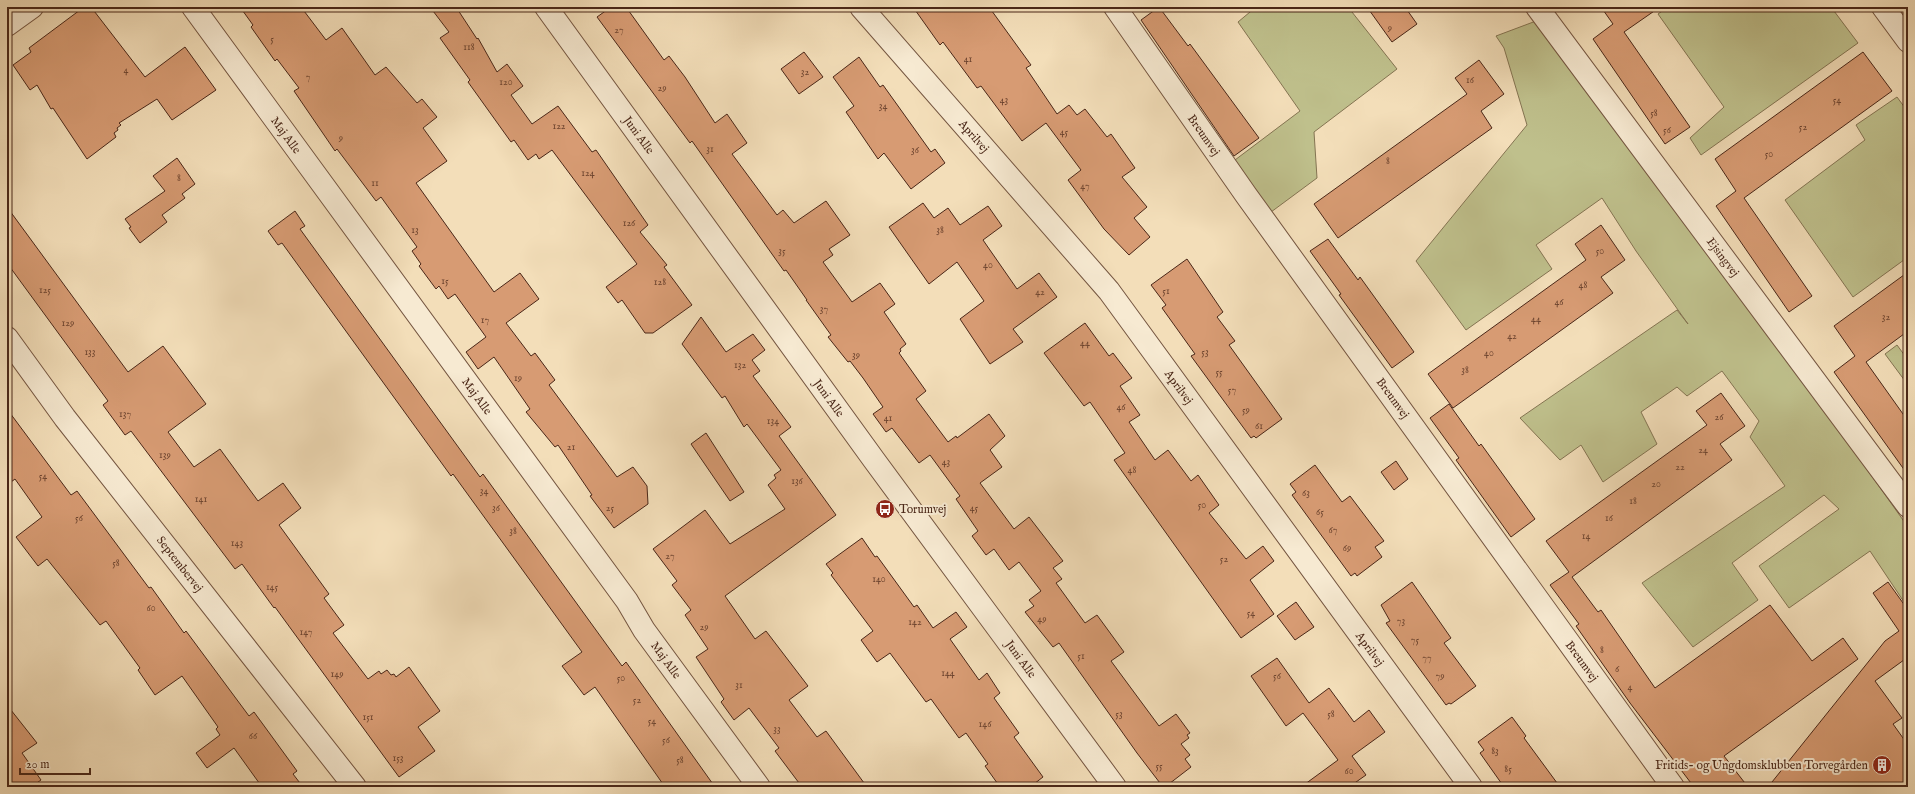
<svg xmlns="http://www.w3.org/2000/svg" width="1915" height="794" font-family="'IM FELL English',serif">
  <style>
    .green { fill: #bfc08c; stroke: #847452 }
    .building { fill: #d79b73; stroke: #4a2718 }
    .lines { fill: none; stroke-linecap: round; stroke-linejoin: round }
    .street-casing { stroke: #745540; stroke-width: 24 }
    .street { stroke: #f7ead2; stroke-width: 22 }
    .labels { text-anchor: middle; stroke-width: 4; stroke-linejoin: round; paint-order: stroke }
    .number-label { font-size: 10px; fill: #6d442f }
    .street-label { font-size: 12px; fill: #4a2718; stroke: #f7ead2 }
    .poi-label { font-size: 12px; fill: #4a2718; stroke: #f7ead2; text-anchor: start }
  </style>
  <rect width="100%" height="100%" fill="#f3deb9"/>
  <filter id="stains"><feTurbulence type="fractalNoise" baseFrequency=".005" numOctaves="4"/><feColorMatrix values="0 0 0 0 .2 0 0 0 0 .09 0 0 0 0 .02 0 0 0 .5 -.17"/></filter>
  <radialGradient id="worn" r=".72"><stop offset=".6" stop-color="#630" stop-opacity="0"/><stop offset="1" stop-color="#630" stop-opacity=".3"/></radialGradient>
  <g class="green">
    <path d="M1256,7H1348L1397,69L1314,132L1317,178L1267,215L1231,163L1300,111L1238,22Z"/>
    <path d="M1668,7H1831L1858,43L1701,155L1690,138L1724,107L1658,14Z"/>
    <path d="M1536,21L1728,274L1908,527V608L1870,551L1789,608L1759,566L1839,509L1824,495L1732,563L1758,600L1693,647L1642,583L1785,486L1750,437L1759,421L1722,371L1687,396L1677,387L1641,412L1657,444L1603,482L1581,445L1560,460L1520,418L1677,310L1688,324L1636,251L1602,198L1536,245L1552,269L1466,330L1416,261L1527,125L1504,48L1496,36Z"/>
    <path d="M1897,97L1908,112V257L1853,297L1785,200L1865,140L1856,125Z"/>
    <path d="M1897,345L1908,360V385L1885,354Z"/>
  </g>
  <g class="building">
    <path d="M84,7H91L145,77L185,47L216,90L172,120L157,99L119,123L121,125L117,128L118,130L114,133L116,137L87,159L53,108L51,109L37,85L30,90L13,65L31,52L29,48Z"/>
    <path d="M240,7H301L326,40L342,28L375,75L386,67L417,103L422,99L437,117L423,128L447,161L416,183L494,292L520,273L539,299L506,323L531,356L535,353L555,380L549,385L617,477L633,467L647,486L648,504L614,528L590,496L592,495L558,445L555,447L526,412L530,409L494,357L478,369L466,352L486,337L455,294L448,299L439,286L436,289L419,266L421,264L412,251L417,247L381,197L376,201L337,149L335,151L294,91L299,88L277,59L275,61L251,27L253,25Z"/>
    <path d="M430,7H456L477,39L478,38L497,72L507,64L523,86L511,95L532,124L558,106L592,152L596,150L648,225L640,232L667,265L664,267L692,305L653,333H645L622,300L618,303L606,287L637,264L552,150L539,159L536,154L528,160L514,140L511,142L468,82L470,80L440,38L449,32Z"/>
    <path d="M611,7H626L664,60L669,56L685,77L715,123L727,114L747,143L732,154L777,215L783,210L794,223L826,201L850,235L829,249L833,255L823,262L852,302L880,283L895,304L884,312L906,344L900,349L901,351L899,353L926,391L916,399L948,442L956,436L957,438L989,414L1005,436L990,450L1002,467L980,483L1014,529L1029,517L1063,561L1053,568L1062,579L1056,583L1085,623L1097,615L1124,652L1111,661L1159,726L1176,714L1190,733L1187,735L1189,738L1181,744L1190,755L1185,759L1191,767L1165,787H1163L1137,753L1059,643L1053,647L1025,612L1034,606L1029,600L1041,591L1019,562L1009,570L994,549L986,555L972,536L978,531L956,499L960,496L930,455L919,463L892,428L886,432L873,414L883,407L863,378L850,361L848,362L828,337L831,335L806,300H807L786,270L784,271L692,141L690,143L597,17Z"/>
    <path d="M913,7H989L1031,65L1026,68L1057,114L1069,105L1077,115L1085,109L1107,137L1111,134L1135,168L1122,177L1147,207L1134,218L1150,237L1129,255L1104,229L1068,180L1081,170L1046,123L1022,141L981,86L977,88L943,42L940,45Z"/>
    <path d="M1159,7L1188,46L1190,44L1259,138L1234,156L1141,20Z"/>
    <path d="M1367,7H1405L1417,24L1392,42Z"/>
    <path d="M1601,7H1660L1624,32L1690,127L1665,144L1593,39L1613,24Z"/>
    <path d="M804,52L823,77L799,94L781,69Z"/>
    <path d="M1863,52L1892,91L1744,198L1812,296L1789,312L1716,206L1736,191L1715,159Z"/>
    <path d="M859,57L880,87L883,85L931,152L935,149L945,163L911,189L884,153L878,159L846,112L854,106L833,77Z"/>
    <path d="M1479,60L1504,94L1481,111L1492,128L1338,238L1314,204L1467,94L1455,78Z"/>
    <path d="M177,158L195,184L182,194L185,198L162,215L167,222L140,243L129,228L131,227L125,219L165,191L153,176Z"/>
    <path d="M923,203L934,218L948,208L960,225L988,206L1002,226L983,240L1017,289L1039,273L1057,297L1013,329L1023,342L990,364L960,319L984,301L957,262L929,284L889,227Z"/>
    <path d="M7,207L128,372L163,346L206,404L168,432L194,467L220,449L258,501L283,483L301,508L279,525L329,594L324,598L344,625L333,633L368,679L379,671L381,674L387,670L391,675L394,674L396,677L409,667L440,711L418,727L435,751L399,777L275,607L274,608L242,564L235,569L131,431L125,435L103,405L108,401L7,263Z"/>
    <path d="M295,211L305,226L300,229L480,477L483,474L622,666L626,662L715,787H665L595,687L584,695L562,666L582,652L453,474L451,476L282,243L278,245L268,231Z"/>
    <path d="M1601,225L1625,260L1601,277L1613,293L1453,408L1428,374L1586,260L1575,244Z"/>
    <path d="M1328,239L1358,280L1360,277L1414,352L1392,368L1339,295L1341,294L1310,251Z"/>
    <path d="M1187,259L1223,312L1217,317L1235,341L1229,345L1282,419L1256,438L1254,436L1251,438L1191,356L1195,354L1162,308L1166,305L1151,285Z"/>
    <path d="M1908,272V331L1866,362L1908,421V475L1834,372L1855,356L1834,326Z"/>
    <path d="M701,317L726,352L753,334L765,350L752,360L760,371L753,376L791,427L779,436L836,515L725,596L755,639L766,631L808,686L789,700L817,737L826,731L867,787H802L775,751L779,748L749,708L734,720L721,702L724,699L696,657L708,649L685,615L691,610L672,585L677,581L653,549L705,510L730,544L785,509L768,485L776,478L774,475L781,470L747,424L744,427L725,396L722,398L682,344Z"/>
    <path d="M1085,323L1109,356L1113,353L1132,378L1120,386L1140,415L1129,422L1155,460L1168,450L1191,481L1198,475L1219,505L1209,513L1246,559L1263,546L1274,561L1250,580L1274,614L1241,638L1114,460L1125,453L1090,402L1084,406L1044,353Z"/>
    <path d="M1721,393L1745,426L1720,444L1732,460L1572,577L1598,612L1601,610L1655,688L1770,605L1812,661L1843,638L1858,659L1724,756L1748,787H1694L1630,703L1576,626L1579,624L1550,585L1569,572L1546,541L1707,425L1696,411Z"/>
    <path d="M1449,404L1479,446L1481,444L1535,519L1511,537L1456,460L1459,458L1430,418Z"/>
    <path d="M7,409L71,495L77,491L149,588L151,587L184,633L186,631L249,716L254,712L297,771L293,774L303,787H262L234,748L207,768L196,753L220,735L216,729L218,727L182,676L155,695L138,670L140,668L106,621L100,625L47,559L38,566L16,537L42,517L15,479L7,485Z"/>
    <path d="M706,433L744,492L730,501L691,444Z"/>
    <path d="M1396,461L1408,479L1394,490L1381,472Z"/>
    <path d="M1315,465L1342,502L1350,496L1384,541L1375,547L1382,557L1357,576L1355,573L1351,576L1292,495L1296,492L1290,484Z"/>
    <path d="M862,538L875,557L877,556L914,607L917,605L933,628L956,612L967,627L950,639L979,680L987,673L1000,693L994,698L1019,733L1014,737L1043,777L1030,787H1000L985,766L988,764L966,733L959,738L931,699L926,702L890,653L877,662L861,640L873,631L831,575L833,573L826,564Z"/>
    <path d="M1412,582L1451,638L1444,643L1476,686L1451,704L1449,703L1446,705L1386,623L1390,621L1381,605Z"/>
    <path d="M1888,582L1908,610V657L1875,681L1902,718L1893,724L1908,745V787H1768L1885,641L1899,631L1873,593Z"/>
    <path d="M1296,602L1314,627L1295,640L1277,616Z"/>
    <path d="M1277,658L1309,703L1329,688L1354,722L1369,710L1385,732L1352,756L1366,775L1349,787H1301L1338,760L1303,713L1286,726L1251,676Z"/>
    <path d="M7,705L37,743L22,753L41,780L31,787H7Z"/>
    <path d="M1512,717L1526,736L1524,738L1560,787H1504L1480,753L1484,750L1478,742Z"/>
  </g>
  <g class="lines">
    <g class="street-casing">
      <g id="street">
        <path d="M193,7L627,601L644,630L759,787"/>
        <path d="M546,7L874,460L1115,787"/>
        <path d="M861,7L1109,291L1471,787"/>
        <path d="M1115,7L1246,195L1673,787"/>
        <path d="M1537,7L1908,506"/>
        <path d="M1883,7L1908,41"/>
        <path d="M7,25L32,7"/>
        <path d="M7,338L65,418L355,787"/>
      </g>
    </g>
    <use href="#street" class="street"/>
  </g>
  <defs>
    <g id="bus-disc" transform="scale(1)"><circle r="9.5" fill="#8f2418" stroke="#f7ead2"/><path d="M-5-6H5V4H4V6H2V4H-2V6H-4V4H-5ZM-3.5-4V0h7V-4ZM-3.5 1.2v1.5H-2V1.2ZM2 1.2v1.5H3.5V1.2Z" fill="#fff"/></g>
    <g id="building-disc" transform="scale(1)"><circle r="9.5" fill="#8f2418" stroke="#f7ead2"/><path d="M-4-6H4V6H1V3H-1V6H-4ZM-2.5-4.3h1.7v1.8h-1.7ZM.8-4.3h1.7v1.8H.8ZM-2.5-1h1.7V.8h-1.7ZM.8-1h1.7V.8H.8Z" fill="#fff"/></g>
  </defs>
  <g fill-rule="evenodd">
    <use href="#bus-disc" x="885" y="509"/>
    <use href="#building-disc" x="1882" y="765"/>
  </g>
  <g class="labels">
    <g class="number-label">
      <text x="1390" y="31">9</text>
      <text x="619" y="33">27</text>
      <text x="272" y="42">5</text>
      <text x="469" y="50">118</text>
      <text x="968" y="62">41</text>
      <text x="126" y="73">4</text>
      <text x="805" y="75">32</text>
      <text x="308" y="80">7</text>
      <text x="1470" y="83">16</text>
      <text x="506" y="85">120</text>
      <text x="662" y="91">29</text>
      <text x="1004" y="103">43</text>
      <text x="1837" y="103">54</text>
      <text x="883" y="109">34</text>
      <text x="1654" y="116">58</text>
      <text x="559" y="129">122</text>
      <text x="1803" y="130">52</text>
      <text x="1667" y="133">56</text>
      <text x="1064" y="135">45</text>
      <text x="341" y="141">9</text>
      <text x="710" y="152">31</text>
      <text x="915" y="153">36</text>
      <text x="1769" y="157">50</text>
      <text x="1388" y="164">8</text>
      <text x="588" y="176">124</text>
      <text x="179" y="181">8</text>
      <text x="375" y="186">11</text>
      <text x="1085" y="189">47</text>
      <text x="629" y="226">126</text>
      <text x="415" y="233">13</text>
      <text x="940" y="233">38</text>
      <text x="782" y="254">35</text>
      <text x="1600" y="254">50</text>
      <text x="988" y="268">40</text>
      <text x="445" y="284">15</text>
      <text x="660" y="285">128</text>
      <text x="1583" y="288">48</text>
      <text x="45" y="293">125</text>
      <text x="1166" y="294">51</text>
      <text x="1040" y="295">42</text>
      <text x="1559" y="305">46</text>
      <text x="824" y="312">37</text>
      <text x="1886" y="320">32</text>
      <text x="1536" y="322">44</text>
      <text x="485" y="323">17</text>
      <text x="68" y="326">129</text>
      <text x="1512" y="339">42</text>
      <text x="1085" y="346">44</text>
      <text x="90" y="355">133</text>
      <text x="1205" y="355">53</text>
      <text x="1489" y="356">40</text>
      <text x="856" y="358">39</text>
      <text x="740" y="368">132</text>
      <text x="1465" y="373">38</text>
      <text x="1219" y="375">55</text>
      <text x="518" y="381">19</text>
      <text x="1232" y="393">57</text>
      <text x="1121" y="410">46</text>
      <text x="1246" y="413">59</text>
      <text x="125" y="417">137</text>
      <text x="1719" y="420">26</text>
      <text x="888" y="421">41</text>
      <text x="773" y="424">134</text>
      <text x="1259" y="429">61</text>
      <text x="571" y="450">21</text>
      <text x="1703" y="453">24</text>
      <text x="165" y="458">139</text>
      <text x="946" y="465">43</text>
      <text x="1680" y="470">22</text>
      <text x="1132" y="473">48</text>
      <text x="43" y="479">54</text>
      <text x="797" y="484">136</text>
      <text x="1656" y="487">20</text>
      <text x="484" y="494">34</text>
      <text x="1306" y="496">63</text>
      <text x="201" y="502">141</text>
      <text x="1633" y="504">18</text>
      <text x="1202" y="508">50</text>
      <text x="496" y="511">36</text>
      <text x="610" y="511">25</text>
      <text x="974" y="511">45</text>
      <text x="1320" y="515">65</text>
      <text x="79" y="521">56</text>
      <text x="1609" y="521">16</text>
      <text x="1333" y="533">67</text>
      <text x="513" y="534">38</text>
      <text x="1586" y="539">14</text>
      <text x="237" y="546">143</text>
      <text x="1347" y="551">69</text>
      <text x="670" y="559">27</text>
      <text x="1224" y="562">52</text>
      <text x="116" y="566">58</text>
      <text x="879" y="582">140</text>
      <text x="272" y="590">145</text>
      <text x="151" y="611">60</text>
      <text x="1251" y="616">54</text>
      <text x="1042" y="622">49</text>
      <text x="1401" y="624">73</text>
      <text x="915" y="625">142</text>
      <text x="704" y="630">29</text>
      <text x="306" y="635">147</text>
      <text x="1415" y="643">75</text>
      <text x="1602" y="653">8</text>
      <text x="1081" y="659">51</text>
      <text x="1427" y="661">77</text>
      <text x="1617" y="672">6</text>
      <text x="948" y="676">144</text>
      <text x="337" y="677">149</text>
      <text x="1277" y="679">56</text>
      <text x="1440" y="679">79</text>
      <text x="621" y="681">50</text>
      <text x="739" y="688">31</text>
      <text x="1630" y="690">4</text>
      <text x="637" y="703">52</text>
      <text x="1119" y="717">53</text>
      <text x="1331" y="717">58</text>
      <text x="368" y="720">151</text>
      <text x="652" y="724">54</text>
      <text x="985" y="727">146</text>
      <text x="777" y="732">33</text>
      <text x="253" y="739">66</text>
      <text x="666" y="743">56</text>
      <text x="1495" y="754">83</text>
      <text x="398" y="761">153</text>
      <text x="680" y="763">58</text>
      <text x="1159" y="769">55</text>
      <text x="1508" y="772">85</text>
      <text x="1349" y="774">60</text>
    </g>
    <g class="street-label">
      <text transform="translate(286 135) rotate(54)" y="4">Maj Alle</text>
      <text transform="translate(639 135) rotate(54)" y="4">Juni Alle</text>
      <text transform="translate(1204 135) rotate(55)" y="4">Breumvej</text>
      <text transform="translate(974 136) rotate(49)" y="4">Aprilvej</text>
      <text transform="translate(1723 257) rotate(53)" y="4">Ejsingvej</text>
      <text transform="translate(1179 387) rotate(54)" y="4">Aprilvej</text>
      <text transform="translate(477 396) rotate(54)" y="4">Maj Alle</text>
      <text transform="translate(829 398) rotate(54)" y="4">Juni Alle</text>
      <text transform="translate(1393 398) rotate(54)" y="4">Breumvej</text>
      <text transform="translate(180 564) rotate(52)" y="4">Septembervej</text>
      <text transform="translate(1370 649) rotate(54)" y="4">Aprilvej</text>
      <text transform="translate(1021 659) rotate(54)" y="4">Juni Alle</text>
      <text transform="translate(666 660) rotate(54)" y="4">Maj Alle</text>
      <text transform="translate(1582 661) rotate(54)" y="4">Breumvej</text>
    </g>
    <g class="poi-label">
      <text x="899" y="513">Torumvej</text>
      <text x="1868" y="769" text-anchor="end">Fritids- og Ungdomsklubben Torvegården</text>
    </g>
  </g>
  <rect width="1915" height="794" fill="none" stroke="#f3deb9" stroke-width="24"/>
  <rect x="8" y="8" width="1899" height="778" fill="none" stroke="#4a2718" stroke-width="2"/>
  <rect x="12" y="12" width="1891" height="770" fill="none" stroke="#4a2718"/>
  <path d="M20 768v6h70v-6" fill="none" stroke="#4a2718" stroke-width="2"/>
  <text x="26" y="768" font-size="12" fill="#4a2718" stroke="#f7ead2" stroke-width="3" paint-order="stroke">20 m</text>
  <rect width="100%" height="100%" filter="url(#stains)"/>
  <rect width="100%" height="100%" fill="url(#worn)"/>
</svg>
